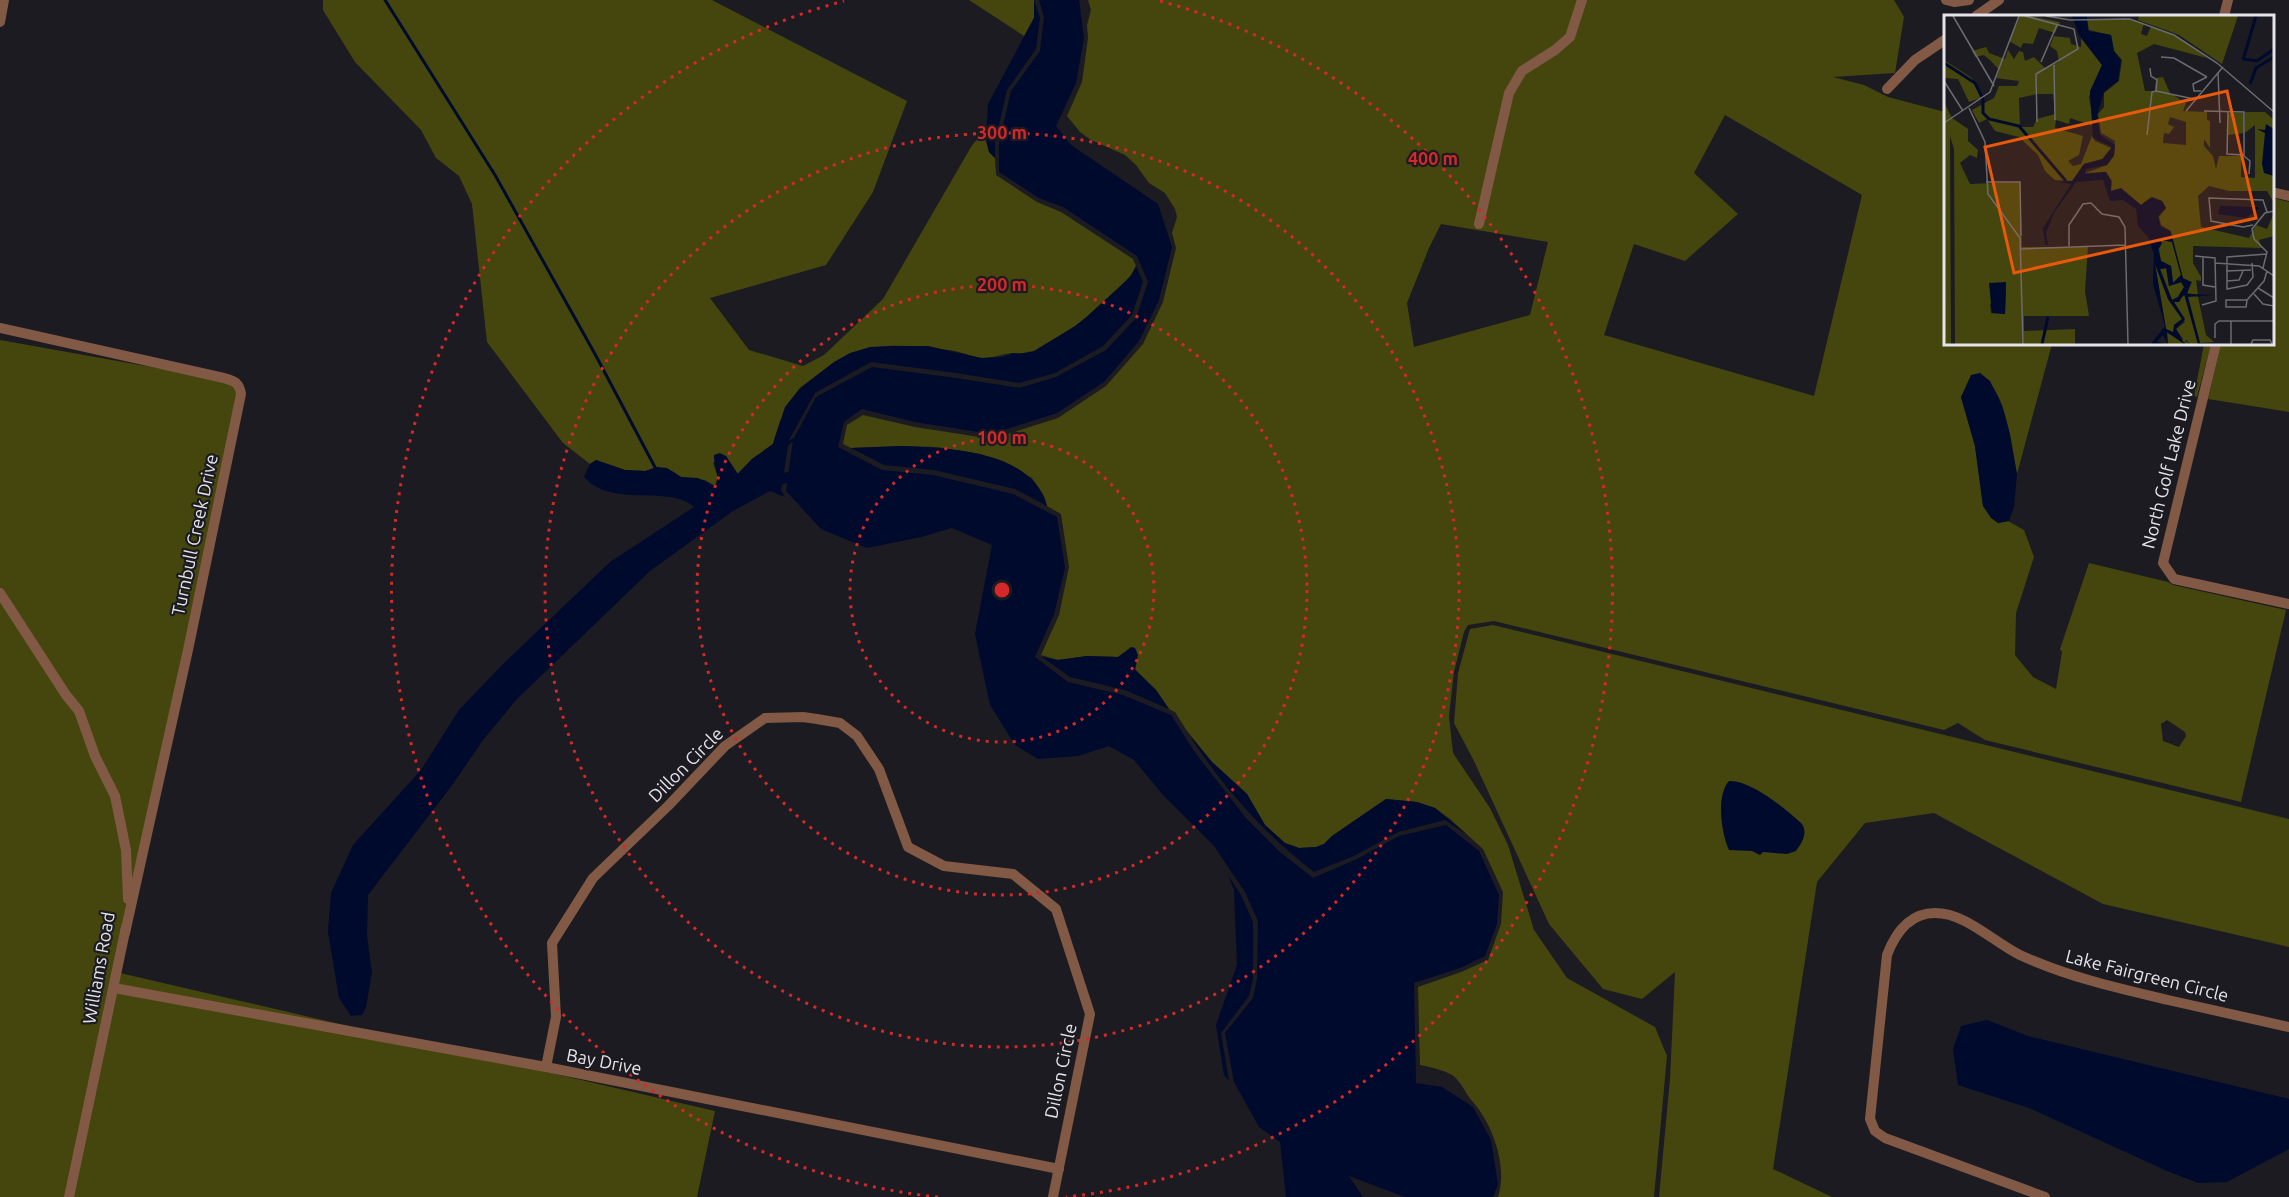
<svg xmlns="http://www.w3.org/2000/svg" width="2289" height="1197" font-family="Ubuntu,sans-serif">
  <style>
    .green { fill: #45460e; fill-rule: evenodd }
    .water { fill: #000a2d }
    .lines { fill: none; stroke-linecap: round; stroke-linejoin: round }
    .stream { stroke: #000a2d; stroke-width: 3 }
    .canal { stroke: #000a2d; stroke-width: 10 }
    .minor { stroke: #815945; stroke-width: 10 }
    .ring { fill: none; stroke: #d62828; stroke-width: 3; stroke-dasharray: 3 6 }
    .labels { text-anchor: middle; stroke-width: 4.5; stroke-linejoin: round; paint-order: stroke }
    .street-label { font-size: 18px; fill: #e4e4e9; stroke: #1b1b21 }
    .inset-river { fill: none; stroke: #000a2d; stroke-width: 3 }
    .inset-road { fill: none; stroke: #6b6b71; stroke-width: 1.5 }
    .view { fill: #e8590c; fill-opacity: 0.15; stroke: #e8590c; stroke-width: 3 }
    .inset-edge { fill: none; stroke: #e4e4e9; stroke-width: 3 }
    .centre { fill: #d62828; stroke: #1b1b21; stroke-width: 3 }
    .ring-label { font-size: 18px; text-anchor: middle; font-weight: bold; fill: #d62828; stroke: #1b1b21; stroke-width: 4.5; stroke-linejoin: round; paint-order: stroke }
  </style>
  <rect width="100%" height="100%" fill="#1b1b21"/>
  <g class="green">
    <path d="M323,0H712L907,101L873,192L826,265L710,298L749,350L803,366L824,355L883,299L971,147L987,126L986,140L989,152L995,158L996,175L1037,202L1061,212L1133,259L1136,266C1130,281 1108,297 1096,308C1078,325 1052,347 1028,353C1023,354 1019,353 1015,353C1005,353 994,358 983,358C972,357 960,351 948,350C895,343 857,340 816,377C788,402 783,408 773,444L752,459L737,474L726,456L713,463L718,477L715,486L705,480L681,477L674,472L657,467L646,471L625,470L596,460L590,464L563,443L487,342L472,204L459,176L436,158L421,130L355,62L323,10Z"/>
    <path d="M969,0H1034V18L1024,36Z"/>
    <path d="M1088,0H1894L1904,17L1895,73L1833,77L1864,85L1888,97L1945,112L1946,344H2052L2017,474C2009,441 2009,395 1980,373L1961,397L1975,446L1983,506L1998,523L2008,521L2024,530L2034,557L2016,613L2015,655L2033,677L2056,689L2062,652L2060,649L2089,563L2168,582L2173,585L2286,610L2241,802L1985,740L1958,723L1944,730L1494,621L1468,625L1464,632L1454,672L1449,716L1453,753L1490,808L1508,845L1534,930L1567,978L1655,1027L1667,1056L1654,1197H1498C1508,1167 1493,1124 1472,1101C1465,1093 1462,1082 1452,1075C1443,1070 1431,1067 1420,1065L1418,987L1461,972L1488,960L1501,924L1503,892L1483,849L1450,819L1435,808L1417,802L1386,799L1332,836L1324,844L1316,847L1299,848L1285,843L1265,825L1247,794L1212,762L1192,739L1175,712L1169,709L1156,690L1135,669L1137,661L1131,647L1118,657L1087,656L1058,660L1041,655L1059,615L1069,567L1061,514L1047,506L1044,496L1032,478L981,454L937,447L901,446L851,448L843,444L847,425L863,415L915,427L992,439L1058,418L1106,386L1143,344L1163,302L1176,248L1172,233L1177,217L1175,209L1165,193L1149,183L1136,165L1125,155L1091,140L1080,132L1067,116L1082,82L1088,38L1087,25L1091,10ZM1725,115L1862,195L1814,396L1604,335L1634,244L1685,261L1738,214L1694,173ZM1441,224L1548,242L1530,315L1414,347L1407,303L1429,248ZM2167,720L2185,732L2186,736L2179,747L2163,741L2161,724Z"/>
    <path d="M2273,198L2289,202V412L2208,399L2221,344H2272Z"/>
    <path d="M0,340L207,377L238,385L120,973L715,1111L697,1197H0Z"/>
    <path d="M2204,344H2211L2197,397L2194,396Z"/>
    <path d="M1493,625L2289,819V947L2103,904L1934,813L1865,823L1817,882L1773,1169L1832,1197H1659L1670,1079L1675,972L1642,999L1603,989L1549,924L1474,761L1454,723L1458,673L1470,629Z"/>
  </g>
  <g class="water">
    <path d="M1034,0L1040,18L1036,49L1007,90L995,142V158L989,152L986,140L988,104L1034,18Z"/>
    <path d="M1039,0H1079L1084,38L1076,83L1056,126L1071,145L1158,204L1172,247L1159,300L1139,341L1104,382L1057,413L991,434L915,422L862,409L844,422L838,447L882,470L933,475L1013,494L1057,517L1065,568L1054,614L1035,657L1068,682L1123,695L1171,715L1196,754L1246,818L1280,852L1313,878L1357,859L1399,836L1446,825L1479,851L1499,895L1497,924L1485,956L1460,968L1414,983L1416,1083L1442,1087L1473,1107L1491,1140L1498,1184L1493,1197H1405L1349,1176L1363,1197H1286L1280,1142L1259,1127L1234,1082L1225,1033L1253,998L1257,979L1258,921L1245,892L1214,846L1163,795L1134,760L1109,746L1078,756L1038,759L1015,745L990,705L975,634L992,545L952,528L921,537L867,548L821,529L786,491L793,440L816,397L872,367L956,378L1019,388L1056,377L1106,350L1136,318L1148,282L1137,256L1063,207L1039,198L999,172V143L1011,91L1040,51L1044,17Z"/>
    <path d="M1136,266L1143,282L1132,315L1103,346L1055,373L1019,383L956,373L871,362L815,393L789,440L781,490L785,497L770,491L733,511L650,571L517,699L483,740L453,784L368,895L367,936L372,973L366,1007L362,1015L351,1016L339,998L328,932L331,893L353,845L421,770L459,710L502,665L610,562L694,507C670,484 612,509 584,477L590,464L596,460L625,470L645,471L657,467L667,468L681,477L698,478L715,486C721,476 713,466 714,455L720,453L726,456L738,474L752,459L773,444L785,407L800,388L834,362L850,353L870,347L893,346H928L981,358L1003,357L1013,353L1018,354L1034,351L1075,326L1088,316L1131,276Z"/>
    <path d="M1980,373L1990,381L2002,406L2010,434L2017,474L2014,507L2009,521L1998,523L1991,518L1983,506L1975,446L1961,397L1971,375Z"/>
    <path d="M901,446C949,448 1032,450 1047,506L1015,489L934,470L884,465L851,448Z"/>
    <path d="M1132,647L1135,648L1138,655L1135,670L1156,690L1169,709L1125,690L1070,677L1042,657L1058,660L1087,656L1118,657Z"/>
    <path d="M1186,730L1212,762L1247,794L1265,825L1285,843L1299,848L1316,847L1324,844L1332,836L1386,799L1417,802L1435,808L1466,834L1445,820L1398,832L1356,855L1314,872C1263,833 1221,785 1186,730Z"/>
    <path d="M1729,781C1751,780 1786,809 1802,824C1808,833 1802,843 1796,851L1787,854L1763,852L1760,855L1752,851L1729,850C1721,833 1716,795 1729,781Z"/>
    <path d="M1228,875L1241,895L1253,922V979L1249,996L1221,1033L1229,1081L1224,1075L1216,1025L1237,965L1234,890Z"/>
    <path d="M1987,1020L2028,1036L2289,1099V1149L2227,1182L2198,1183L2167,1171L2029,1108L1958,1085L1953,1049L1961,1026Z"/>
  </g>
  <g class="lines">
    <g class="stream">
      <path d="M385,0L495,175L595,354L657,471"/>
      <path d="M785,445L793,440"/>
    </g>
    <path class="canal" d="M770,484L788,477"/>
    <g class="minor">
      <path d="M1946,0L1954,2L1969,0"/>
      <path d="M1976,16L1999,0"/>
      <path d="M2224,16L2228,0"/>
      <path d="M0,22L4,0"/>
      <path d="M1887,89L1915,60L1946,39"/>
      <path d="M2272,192L2289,196"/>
      <path d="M1479,224L1509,93L1522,71L1555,50L1570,37L1582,0"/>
      <path d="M0,328L224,378C234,381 239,382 241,394L188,650L125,933"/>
      <path d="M2216,344L2163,563L2174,579L2289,604"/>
      <path d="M0,593L66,695L79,711L95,756L115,796L126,850L128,899"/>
      <path d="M114,988L546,1067L1059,1169"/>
      <path d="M546,1067L556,1017L552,943L593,878L668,806L725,746L765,718L803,717L817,719L840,723L857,736L879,769L908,847L944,866L1013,874L1056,909L1090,1014L1053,1197"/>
      <path d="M69,1197L126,927"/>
      <path d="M2045,1197L1885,1138L1875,1131L1870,1119L1887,955C1895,934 1909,913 1935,913C1966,913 1993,942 2020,955C2068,977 2117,988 2168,1000C2209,1009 2249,1018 2289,1027"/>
    </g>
  </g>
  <g class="ring">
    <circle cx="1002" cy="590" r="152"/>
    <circle cx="1002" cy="590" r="305"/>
    <circle cx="1002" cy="590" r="457"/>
    <path d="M938 1197A610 610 0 0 1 844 1M1160 1A610 610 0 0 1 1066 1197"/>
  </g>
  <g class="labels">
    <g class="street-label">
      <text transform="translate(2169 464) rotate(-76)" y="6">North Golf Lake Drive</text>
      <text transform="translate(195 535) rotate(-78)" y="6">Turnbull Creek Drive</text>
      <text transform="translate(686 765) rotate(-45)" y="6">Dillon Circle</text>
      <text transform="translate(99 968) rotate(-80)" y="6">Williams Road</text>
      <text transform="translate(2147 976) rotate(14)" y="6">Lake Fairgreen Circle</text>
      <text transform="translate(604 1062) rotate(11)" y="6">Bay Drive</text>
      <text transform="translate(1061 1071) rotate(-78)" y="6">Dillon Circle</text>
    </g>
  </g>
  <g transform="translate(1944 15)">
    <rect width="330" height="330" fill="#1b1b21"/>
    <path d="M76,1H86L116,7L111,18L95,13L89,29L79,28L77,33L65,26ZM195,1H294L278,49L235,20L194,5ZM180,3L200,8L197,19L203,21L207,11L234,22L263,43L210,29L193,38L201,76H211L212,63L219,62L226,78L242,88L239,96L263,97V105L266,106V133L260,124V131L269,141L272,154L275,141H297V162L311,163V110L301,118V97H321L330,105V188L323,176H285L265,171L254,181L257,212L305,223L312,210L323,214L330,198V221L315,225L318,233L249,231V248L257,262V266L252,265L254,280L243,278L248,267L239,264L227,216L217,210L215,202L222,193L218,186L206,183L197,190L177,175L167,176L168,166L162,157L141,158L163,150L170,141L171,126L157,118L154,99L160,92V78L175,66L178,45L170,36L167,20L145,15L143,5ZM226,102L242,107V130L219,128L220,118L225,119L230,112L224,109ZM110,21L126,23L127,29L137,32V23L158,50L145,82L150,111L126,103L125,109L112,105L111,113L139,121L135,140L124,146L129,151L137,149L148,121L151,126L167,133L158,144L140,149L129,166L111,165L101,156L94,140L75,122L51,116L43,104L35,108L28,95L50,83L55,71H73L75,66L52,63L55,55L47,46L40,40L31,42L28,36L42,32L45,38L61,44L64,35L70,44L75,36L79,37L81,46L90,42L101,53L115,47L113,36L106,31ZM93,79H109L111,99L93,104L89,112H76L75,83ZM0,45L28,63L37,83L25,87L14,64L0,63ZM0,87L8,103L24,114V126L34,135L33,143L26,140L16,148L26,169L76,167L78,232H144L141,276L145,301H80V316L131,314V329H11L10,134L6,121L7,329H0ZM62,270L61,299L47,298L46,289ZM284,98H300V118L284,120ZM214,224L228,227L237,260L229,268L227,251L217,246L215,234L218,228ZM211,249L224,284L238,304L230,310L231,319L222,314ZM223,253L225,271L238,267L240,272L234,282L228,285L216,254ZM241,280L254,329H245L244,326V329H224L222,317L237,326L239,324L232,314L241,307L230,287ZM250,280L254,282L262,320L270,327L256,328L244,282Z" fill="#45460e" fill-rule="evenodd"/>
    <path d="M128,1H143L144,16L167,20L170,36L177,45L174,66L160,77L153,100L156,120L171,130L170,140L163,150L142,154L141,159L162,157L167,166V176L177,173L197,190L208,182L218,186L222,193L214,201L217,212L226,216L239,263L247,267L243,279L270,280L244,282L256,328L272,329H254L240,279L235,287H230L241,304L232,314L240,328L243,325L245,329L243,326L240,329L223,317L224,329L219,320L213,326L218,329H207L221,311L209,269L210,239L204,222L194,211L192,194L179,185L166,186L159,165L132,167L110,198L102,218L104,230L101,229L99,213L127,169L115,167L128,166L140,149L159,144L168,132L149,123L146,76L158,50L135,20ZM213,224L228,227L237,260L229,268L227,251L217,246L214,234L218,228ZM211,249L224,284L238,304L230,310L229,317L222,314ZM222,253L225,271L237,267L240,272L234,282L228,285L216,254ZM322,109L330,114V161L320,158L318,149L321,118L313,114L321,115ZM276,191L313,192L315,193L302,203L274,199ZM62,267L61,299L48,298L45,268Z" fill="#000a2d" fill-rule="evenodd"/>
    <path class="inset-river" d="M299,44L313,46L330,34M299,45L312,1M0,48L31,68L39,84V98L45,104L75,111L122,166M306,69L312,53L330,42M98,329L104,302"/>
    <path class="inset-road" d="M9,1L50,71M81,1L130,14L134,34L92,59L93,107M102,1L126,5L186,4L230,20L273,48L330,97M217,42L230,43L263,62M97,47L113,10M110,50L111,105M206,53L207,61L213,65L212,76M274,57L276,108M0,66L19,96M212,76L250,84M257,76H250L249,69L263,62M25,93L41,127L44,179L76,223L79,329M242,96L279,52M260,96L300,97V141L306,146L305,159M284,97L283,139L300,140M0,108L46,77L75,1M203,120L208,77L212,76M42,167H76L77,221M309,210L299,212L267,206L265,183L319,185L323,197M125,231V210L139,189L147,188L158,199L175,202L181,212L184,329M77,234L181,230M251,241L271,243L272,286L258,290M259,241V270L271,272M271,248L315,251L330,261V279M308,248L309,262L303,270L283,274V242L323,239M319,253L323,237L310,224L308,214L321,198L330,196M282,256L307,255M283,266L295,265L299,256M314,273L330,283M310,279L319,289L330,291M282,285H303L302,292H282ZM303,285L320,266L323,256M287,306V329M271,323V309L275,306H330M307,329L309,325H326L328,329"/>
    <path class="view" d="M283,76L312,203L70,258L41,132Z"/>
    <rect width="330" height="330" class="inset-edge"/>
  </g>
  <circle cx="1002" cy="590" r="9" class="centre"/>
  <g class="ring-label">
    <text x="1002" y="139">300 m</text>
    <text x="1433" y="165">400 m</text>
    <text x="1002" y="291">200 m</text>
    <text x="1002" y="444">100 m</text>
  </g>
</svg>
